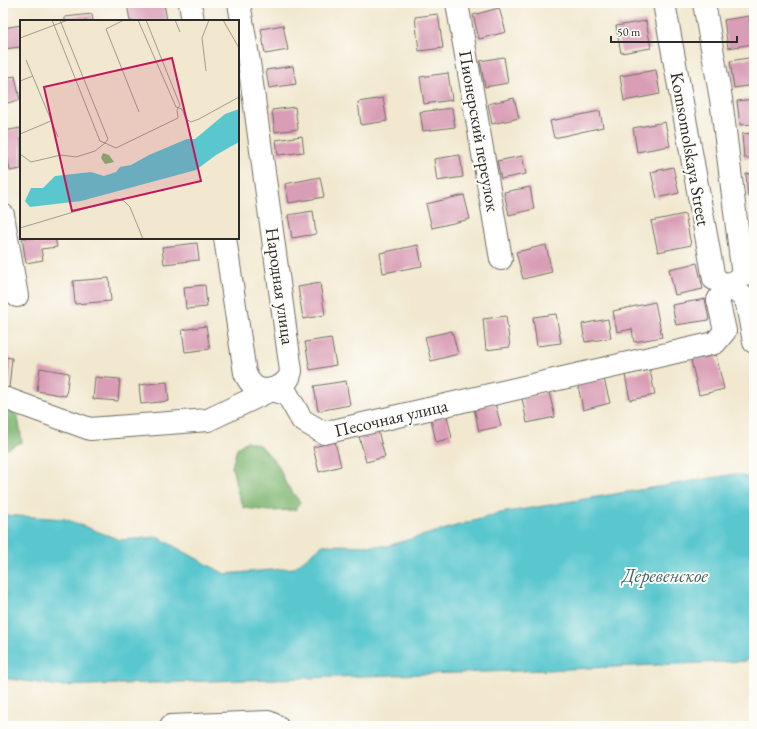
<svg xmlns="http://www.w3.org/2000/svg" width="757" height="729" font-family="'EB Garamond',serif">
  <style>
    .forest { fill: #81b874; stroke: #567250 }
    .water { fill: #5ac7cf; stroke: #42797d }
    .building { fill: #d99eb6 }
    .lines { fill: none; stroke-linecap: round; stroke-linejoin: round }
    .minor-casing { stroke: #706d64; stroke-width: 24 }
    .minor { stroke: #fff; stroke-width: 22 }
    .labels { text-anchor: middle; stroke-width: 4; stroke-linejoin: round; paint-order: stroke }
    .street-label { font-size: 18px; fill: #2b2b2b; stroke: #fdfcf7 }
    .water-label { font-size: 19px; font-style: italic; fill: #3b6264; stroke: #fdfcf7 }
    .inset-road { fill: none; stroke: #a29c8d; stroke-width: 1 }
    .view { fill: #c2185b; fill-opacity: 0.15; stroke: #c2185b; stroke-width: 2 }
    .inset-edge { fill: none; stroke: #2b2b2b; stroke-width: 2 }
  </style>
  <rect width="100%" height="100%" fill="#fdfcf7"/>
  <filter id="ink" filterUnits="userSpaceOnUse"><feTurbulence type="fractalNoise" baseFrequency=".025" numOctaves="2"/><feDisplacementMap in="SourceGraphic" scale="8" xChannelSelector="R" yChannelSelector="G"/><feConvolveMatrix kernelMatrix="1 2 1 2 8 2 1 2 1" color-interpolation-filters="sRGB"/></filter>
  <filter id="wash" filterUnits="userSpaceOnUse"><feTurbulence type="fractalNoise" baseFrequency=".012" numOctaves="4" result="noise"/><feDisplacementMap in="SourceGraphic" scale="16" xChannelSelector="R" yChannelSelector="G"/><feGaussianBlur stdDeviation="0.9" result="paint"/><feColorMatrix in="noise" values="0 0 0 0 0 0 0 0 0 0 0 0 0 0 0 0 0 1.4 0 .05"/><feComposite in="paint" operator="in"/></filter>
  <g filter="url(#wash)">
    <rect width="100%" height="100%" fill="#f1e8cf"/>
    <g class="forest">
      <path d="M3,407H8L18,417L22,442L3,451Z"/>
      <path d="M247,441L261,446L278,465L286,484L300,502L295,510L270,511L244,508L238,494L232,467L237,448Z"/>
    </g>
    <path class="water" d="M735,474L754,479V657L745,661L547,670L60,686L3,678V515L65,519L120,540L157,537L225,574L294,568L323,545L387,546L501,513Z"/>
    <g id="blocks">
      <g class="building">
        <path d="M127,3H164L167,21H130Z"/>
        <path d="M499,8L506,32L479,39L473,15Z"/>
        <path d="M92,14L93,21H65V17Z"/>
        <path d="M438,14L443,48L419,51L415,17Z"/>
        <path d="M749,16L753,44L728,48L724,20Z"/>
        <path d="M646,21L651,48L621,53L616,26Z"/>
        <path d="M21,25V47L3,49V28Z"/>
        <path d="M283,25L288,50L265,54L261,29Z"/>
        <path d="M504,57L508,83L485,87L480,61Z"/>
        <path d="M754,57V85L734,88L730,61Z"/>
        <path d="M293,66L296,84L269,88L266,70Z"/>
        <path d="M656,70L660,94L624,101L620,76Z"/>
        <path d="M448,73L452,100L424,104L420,77Z"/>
        <path d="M15,76L20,100L3,104V78Z"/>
        <path d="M383,98L387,121L361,125L358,102Z"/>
        <path d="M514,98L519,118L492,124L488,104Z"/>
        <path d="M754,99V124L740,125L737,101Z"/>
        <path d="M295,107L298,129L275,132L272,110Z"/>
        <path d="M452,108L455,127L423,131L420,112Z"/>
        <path d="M600,111L603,127L554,138L550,121Z"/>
        <path d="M665,122L670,146L637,152L633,128Z"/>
        <path d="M21,128V169L10,171L3,131Z"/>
        <path d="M754,133V158H744L742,134Z"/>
        <path d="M302,136L304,152L278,155L276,140Z"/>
        <path d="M460,155L463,177L437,181L434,159Z"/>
        <path d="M522,156L526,174L501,179L497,161Z"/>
        <path d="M673,167L679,193L657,198L651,172Z"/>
        <path d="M754,173V196L748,197L746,174Z"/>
        <path d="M320,177L324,197L289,203L285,184Z"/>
        <path d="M530,187L534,209L509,215L504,192Z"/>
        <path d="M464,195L470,219L432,228L426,204Z"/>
        <path d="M313,211L316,234L292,238L288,215Z"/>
        <path d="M685,214L691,245L658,252L651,221Z"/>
        <path d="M22,238H55L57,247L41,249L43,260L26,263Z"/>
        <path d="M197,243L199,260L164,264L162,247Z"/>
        <path d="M418,245L422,266L383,273L380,253Z"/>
        <path d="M546,245L552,272L523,279L516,252Z"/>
        <path d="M697,263L703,289L675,295L669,269Z"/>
        <path d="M109,278L111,301L75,304L73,281Z"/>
        <path d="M320,283L325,315L303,319L298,287Z"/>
        <path d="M205,285L207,307L186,309L184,287Z"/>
        <path d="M705,299L709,320L676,325L672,305Z"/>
        <path d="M655,302L662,337L634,342L632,329L617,332L613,311Z"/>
        <path d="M556,314L561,343L537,346L533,317Z"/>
        <path d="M506,316L510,347L486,350L483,319Z"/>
        <path d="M608,319L611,338L585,342L582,324Z"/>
        <path d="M206,326L210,349L185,352L182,330Z"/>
        <path d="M452,331L458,354L431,361L425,337Z"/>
        <path d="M331,338L336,365L310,370L305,342Z"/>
        <path d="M716,355L724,389L699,395L691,360Z"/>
        <path d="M3,357L12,358L9,388L3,387Z"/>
        <path d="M40,368L69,373L66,396L37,391Z"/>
        <path d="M650,370L655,395L630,400L625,375Z"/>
        <path d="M95,377L120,379L118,401L93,399Z"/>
        <path d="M604,379L610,403L583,410L578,385Z"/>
        <path d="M346,381L350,405L318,411L314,386Z"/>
        <path d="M167,382L169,401L141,404L139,385Z"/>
        <path d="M549,392L555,417L527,423L522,398Z"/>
        <path d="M495,403L501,426L479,431L474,408Z"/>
        <path d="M447,416L452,438L436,442L431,419Z"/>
        <path d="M378,431L385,457L366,462L359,436Z"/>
        <path d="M335,442L341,466L319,472L313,447Z"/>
      </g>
    </g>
  </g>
  <g filter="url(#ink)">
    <use href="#blocks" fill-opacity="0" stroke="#706d64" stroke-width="1"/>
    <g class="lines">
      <g class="minor-casing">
        <g id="minor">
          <path d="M190,3L193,21"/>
          <path d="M457,3L501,259"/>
          <path d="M664,3L714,279L728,285L746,299L754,342"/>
          <path d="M3,215L17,296"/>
          <path d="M225,238L245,373C248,380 253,387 260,389C269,392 282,387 288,379C290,377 290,374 291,371L249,62L239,3"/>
          <path d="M3,399H7L90,429L208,420L271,390L287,394L302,420L324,433L715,343L725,331L718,300L728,285L743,276L721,99L704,3"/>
          <path d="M171,726L268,722L277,726"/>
        </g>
      </g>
      <use href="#minor" class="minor"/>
    </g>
  </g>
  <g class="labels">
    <g class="street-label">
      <text transform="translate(479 131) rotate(80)" y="6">Пионерский переулок</text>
      <text transform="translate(690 149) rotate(80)" y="6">Komsomolskaya Street</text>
      <text transform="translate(280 286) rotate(82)" y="6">Народная улица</text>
      <text transform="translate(391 418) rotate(-13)" y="6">Песочная улица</text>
    </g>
    <g class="water-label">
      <text x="665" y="582">Деревенское</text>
    </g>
  </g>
  <g transform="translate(20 20)">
    <rect width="219" height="219" fill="#f1e8cf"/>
    <path d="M83,133L89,135L94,142L85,144L81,138Z" fill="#81b874"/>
    <path d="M219,89V122L196,135L176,150L61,181L10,187L5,181L11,168H23L35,156L71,152L84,156L96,152L100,147L111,145L129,135L167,119H175L205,94Z" fill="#5ac7cf"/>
    <path class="inset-road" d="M32,0L80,121L85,123L88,119L40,0M104,0L86,9L119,92M118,0L156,87L162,89L166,99L171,102L179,99L219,77M155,0L160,12M203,0L219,28M0,18L48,0M6,40L38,117M186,51L182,18L189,0M0,61L13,56M0,114L31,101M0,134L11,142L41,135L56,137L75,131L85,123L96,128L158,98L157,90L160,85L126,0M0,208L97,179L104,181L110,187L123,219"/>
    <path class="view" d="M152,38L181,161L52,191L24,67Z"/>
    <rect width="219" height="219" class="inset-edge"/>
  </g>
  <rect width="757" height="729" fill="none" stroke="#fdfcf7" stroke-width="16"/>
  <path d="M611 36v6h126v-6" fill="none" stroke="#2b2b2b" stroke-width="2"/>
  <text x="617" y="36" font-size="12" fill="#2b2b2b" stroke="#fdfcf7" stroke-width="3" paint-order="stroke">50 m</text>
</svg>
